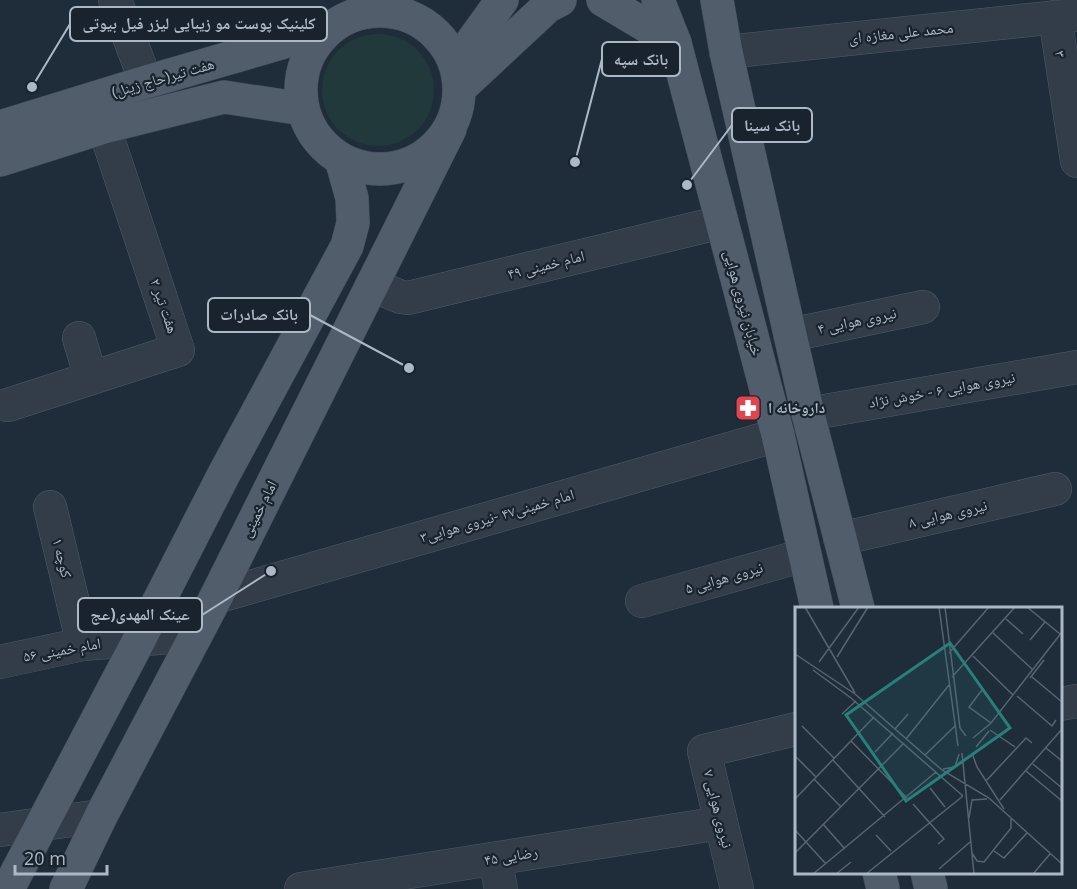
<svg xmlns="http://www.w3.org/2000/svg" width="1077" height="889" font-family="'Open Sans','Noto Naskh Arabic',sans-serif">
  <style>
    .green { fill: #21393b }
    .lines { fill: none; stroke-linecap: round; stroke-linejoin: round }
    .minor-casing { stroke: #505b68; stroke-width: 34 }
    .major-casing { stroke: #3c4753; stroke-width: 34 }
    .minor { stroke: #333d4a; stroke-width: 33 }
    .major { stroke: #515d6a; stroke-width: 33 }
    .labels { text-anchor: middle; stroke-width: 4.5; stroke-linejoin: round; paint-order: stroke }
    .street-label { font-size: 15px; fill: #adb8c7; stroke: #18232e }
    .poi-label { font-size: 15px; font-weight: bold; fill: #adb8c7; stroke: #18232e; text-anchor: start }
    .inset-road { fill: none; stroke: #586472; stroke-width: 1.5 }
    .view { fill: #27807b; fill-opacity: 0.15; stroke: #27807b; stroke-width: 3 }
    .inset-edge { fill: none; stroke: #adb8c7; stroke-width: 3 }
    .leader { fill: none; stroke: #adb8c7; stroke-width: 2 }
    .callout-dot { fill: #adb8c7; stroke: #18232e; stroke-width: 2 }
    .callout { fill: #18232e; stroke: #adb8c7; stroke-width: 2 }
    .callout-label { font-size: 16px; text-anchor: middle; font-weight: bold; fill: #adb8c7 }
  </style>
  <rect width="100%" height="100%" fill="#1f2c3a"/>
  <circle class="green" cx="378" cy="90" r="56"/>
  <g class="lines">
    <g class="minor-casing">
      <g id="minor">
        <path d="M115,0L146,82"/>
        <path d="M1055,17L1077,161"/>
        <path d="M726,52L1077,15"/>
        <path d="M372,285L401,297L408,298L722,222"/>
        <path d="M790,335L923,307"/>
        <path d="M79,338L91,378"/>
        <path d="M8,405L178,350L104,127"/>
        <path d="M808,414L1077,367"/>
        <path d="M50,507L83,644"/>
        <path d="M840,539L1055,489"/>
        <path d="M216,597L778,435"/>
        <path d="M642,601L805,555"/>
        <path d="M0,662L83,644L196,635"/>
        <path d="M1060,704L1077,701"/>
        <path d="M0,830L101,816"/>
        <path d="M495,859L501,889"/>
        <path d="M301,889L721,823"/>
        <path d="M737,889L704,751L796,729"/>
      </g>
    </g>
    <g class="major-casing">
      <g id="major">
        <path d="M603,0L675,43"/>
        <path d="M658,0L675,43L778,435L817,608"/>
        <path d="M717,0L726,52L808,414L858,608"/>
        <circle cx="380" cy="90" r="79"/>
        <path d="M456,64L502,0"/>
        <path d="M460,88L548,6L560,0"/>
        <path d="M0,127L146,82L326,30"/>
        <path d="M0,160L104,127L224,97L303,109"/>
        <path d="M879,872L883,889"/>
        <path d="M927,872L931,889"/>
        <path d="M8,889L139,640L224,474L347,246L353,223L352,198L341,159"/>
        <path d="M66,889L101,816L216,597L450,129"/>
      </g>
    </g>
    <use href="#minor" class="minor"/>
    <use href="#major" class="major"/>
  </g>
  <defs>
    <g id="pharmacy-square" transform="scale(1.35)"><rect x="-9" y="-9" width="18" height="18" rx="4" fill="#e0444e" stroke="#18232e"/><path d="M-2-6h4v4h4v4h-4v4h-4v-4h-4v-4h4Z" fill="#fff"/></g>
  </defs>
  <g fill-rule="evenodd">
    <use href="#pharmacy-square" x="748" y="408"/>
  </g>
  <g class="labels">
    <g class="street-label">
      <text transform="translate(901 33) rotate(-6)" y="5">محمد علی مغازه ای</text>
      <text transform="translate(1060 54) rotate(81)" y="5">۳</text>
      <text transform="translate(163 78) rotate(-16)" y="5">هفت تیر(حاج زینل)</text>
      <text transform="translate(546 265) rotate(-14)" y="5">امام خمینی ۴۹</text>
      <text transform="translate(743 303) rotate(75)" y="5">خیابان نیروی هوایی</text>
      <text transform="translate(164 306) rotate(71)" y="5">هفت تیر ۲</text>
      <text transform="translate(857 321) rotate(-12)" y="5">نیروی هوایی ۴</text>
      <text transform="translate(942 390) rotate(-10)" y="5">نیروی هوایی ۶ - خوش نژاد</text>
      <text transform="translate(259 509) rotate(-63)" y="5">امام خمینی</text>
      <text transform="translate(948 514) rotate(-13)" y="5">نیروی هوایی ۸</text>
      <text transform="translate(497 516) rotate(-16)" y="5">امام خمینی۴۷ -نیروی هوایی۳</text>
      <text transform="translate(62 558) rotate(76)" y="5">کوچه ۱</text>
      <text transform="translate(724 578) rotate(-16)" y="5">نیروی هوایی ۵</text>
      <text transform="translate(62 650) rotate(-10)" y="5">امام خمینی ۵۶</text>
      <text transform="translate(718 809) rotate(76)" y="5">نیروی هوایی ۷</text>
      <text transform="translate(511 856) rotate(-9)" y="5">رضایی ۴۵</text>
    </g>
    <g class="poi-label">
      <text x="768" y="413">داروخانه ا</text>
    </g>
  </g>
  <g transform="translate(795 607)">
    <rect width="267" height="267" fill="#1f2c3a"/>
    <path class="inset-road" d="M10,0L60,86M144,0L163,139M150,0L165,121L171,129M232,0L265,27M211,12L228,27M198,26L237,62M235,33L250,15M154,46L194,0M0,47L60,87L147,163L194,191L267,257M178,49L218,88M42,50L73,0M24,55L64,0M18,63L56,91L168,189M157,70L220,0M237,70L267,95M235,71L249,53M187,83L174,100L196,116M222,89L257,119L261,113M47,107L61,94M7,119L39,151M100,122L113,107M195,123L220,140M178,131L196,116L267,25M111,132L154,78M56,134L112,191M181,140L194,124M251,141L267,154M80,145L98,126M167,146L179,267M177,146L182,160L209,202M130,148L160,119M0,149L21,170M38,153L90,210M238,157L267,181M148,162L160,160L164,147M231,164L267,194M19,172L46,200M191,174L231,131L237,136M135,181L150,200M0,192L79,110M205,193L267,122M118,197L149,232L143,237M174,211L177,193L192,192M28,217L50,242M0,223L31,257M81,228L96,244M199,244L209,251L232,226M0,246L109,136M177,246L182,254L189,255L216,221V212M144,262L175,235M18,267L141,165M41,267L56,255M71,267L168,189M238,267L255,247"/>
    <path class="view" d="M155,36L215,121L111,194L51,108Z"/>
    <rect width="267" height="267" class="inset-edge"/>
  </g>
  <path class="leader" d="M32 87L70 24M575 162L602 59M687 185L732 125M409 368L310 315M271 571L202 615"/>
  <g class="callout-dot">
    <circle cx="32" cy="87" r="6"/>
    <circle cx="575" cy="162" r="6"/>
    <circle cx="687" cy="185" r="6"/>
    <circle cx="409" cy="368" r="6"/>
    <circle cx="271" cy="571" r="6"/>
  </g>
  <g class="callout">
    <rect x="70" y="7" width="257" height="34" rx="6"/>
    <rect x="602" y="42" width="78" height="34" rx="6"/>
    <rect x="732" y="108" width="80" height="34" rx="6"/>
    <rect x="208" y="298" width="102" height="34" rx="6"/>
    <rect x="78" y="598" width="124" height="34" rx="6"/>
  </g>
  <g class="callout-label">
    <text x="199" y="29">کلینیک پوست مو زیبایی لیزر فیل بیوتی</text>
    <text x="641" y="65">بانک سپه</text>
    <text x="772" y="131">بانک سینا</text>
    <text x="259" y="320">بانک صادرات</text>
    <text x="140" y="620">عینک المهدی(عج</text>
  </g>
  <path d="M15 865v9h92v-9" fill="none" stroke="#adb8c7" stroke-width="3"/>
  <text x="24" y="865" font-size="18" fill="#adb8c7" stroke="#18232e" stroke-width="4.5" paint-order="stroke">20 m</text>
</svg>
